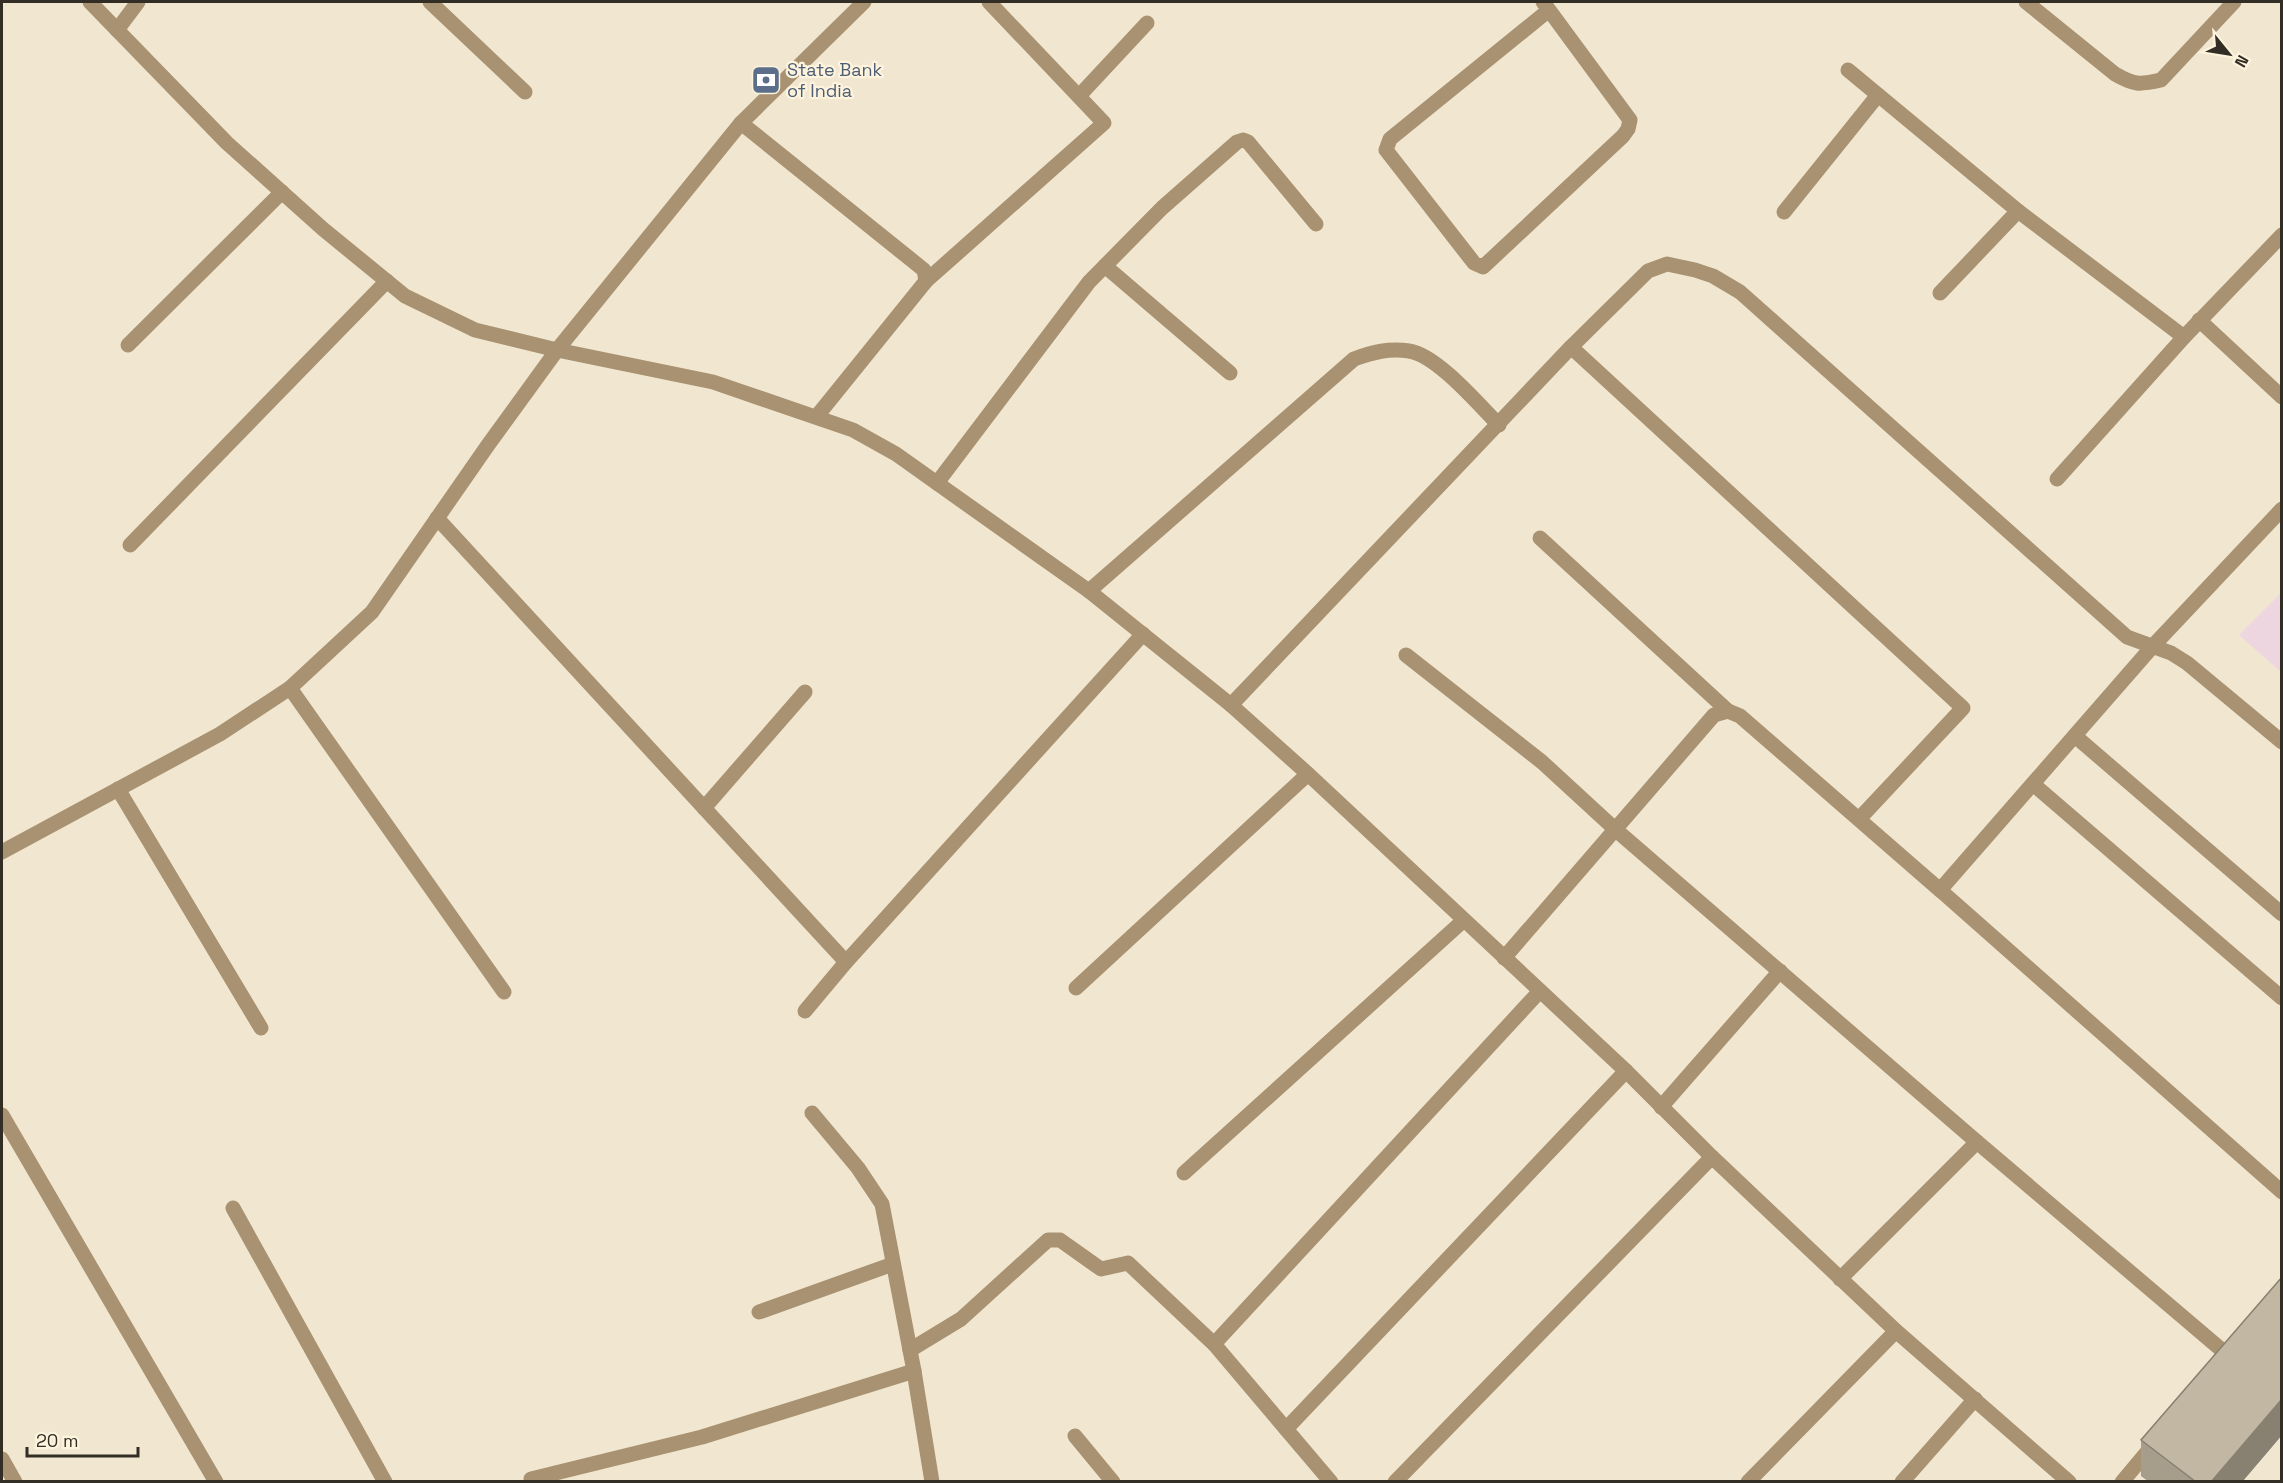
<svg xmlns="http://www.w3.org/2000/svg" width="2283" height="1483" font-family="'Space Grotesk',sans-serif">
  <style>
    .industrial { fill: #eed6e1 }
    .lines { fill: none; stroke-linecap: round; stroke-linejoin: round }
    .service { stroke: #a89272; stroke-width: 15 }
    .minor { stroke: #a89272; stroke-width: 15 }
    .tertiary { stroke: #a89272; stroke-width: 15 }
    .wall { fill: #a79d8b }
    .shaded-wall { fill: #888071 }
    .building { fill: #c2b7a2; stroke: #888071; stroke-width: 1.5 }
    .labels { text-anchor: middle; stroke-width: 4.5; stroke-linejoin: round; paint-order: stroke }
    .service-label { font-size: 18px; fill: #4e5e75; stroke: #fef4dd; text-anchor: start }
  </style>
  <rect width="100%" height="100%" fill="#f1e7d0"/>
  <path class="industrial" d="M2281,593V672L2239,635Z"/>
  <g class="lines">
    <g class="service">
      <path d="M117,30L138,2"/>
      <path d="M128,345L282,192"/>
      <path d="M290,688L504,992"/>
    </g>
    <g class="minor">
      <path d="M430,2L525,92"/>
      <path d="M1543,2L1549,10L1630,120L1628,129L1623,136L1483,267L1474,263L1386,150L1390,139L1549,10"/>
      <path d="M2026,2L2115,74C2134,85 2139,85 2161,80L2234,2"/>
      <path d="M1848,70L2018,211L2184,337"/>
      <path d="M1079,96L1147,23"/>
      <path d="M741,123L924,270L926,281L817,416"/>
      <path d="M1784,212L1878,95"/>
      <path d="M1105,266L1230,373"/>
      <path d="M926,281L1104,123L989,2"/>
      <path d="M1940,293L2018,211"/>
      <path d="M2199,320L2282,397"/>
      <path d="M1571,347L1648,271L1667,264L1695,270L1713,276L1740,292L2127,637L2171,653L2187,663L2282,742"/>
      <path d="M557,350L741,123L864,2"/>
      <path d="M2057,479L2184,337L2282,235"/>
      <path d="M937,483L1089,282L1162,208L1237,142L1243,140L1248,142L1316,224"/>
      <path d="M437,518L846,962"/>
      <path d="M1540,538L1728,711"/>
      <path d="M130,545L387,281"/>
      <path d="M1089,591L1354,359C1373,352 1389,348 1409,351C1437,355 1479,405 1499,425"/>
      <path d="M1406,655L1542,762L1616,830L1977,1142L2230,1357"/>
      <path d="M1231,705L1571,347L1963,708L1859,819"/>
      <path d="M2075,736L2282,914"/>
      <path d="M2033,784L2282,998"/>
      <path d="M118,789L261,1028"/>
      <path d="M704,808L805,692"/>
      <path d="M1940,890L2282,1192"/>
      <path d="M1504,958L1714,715L1728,711L1740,716L1940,890L2152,647L2282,509"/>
      <path d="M1076,988L1308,774"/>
      <path d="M805,1011L846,962L1143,634"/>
      <path d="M1661,1107L1780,971"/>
      <path d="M812,1113L858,1168L882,1204L914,1371L932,1482"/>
      <path d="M2,1115L216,1482"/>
      <path d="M1184,1173L1464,920"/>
      <path d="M233,1208L385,1482"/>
      <path d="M1840,1279L1977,1142"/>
      <path d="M759,1312L893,1264"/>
      <path d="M1214,1344L1540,991"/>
      <path d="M910,1350L961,1319L1048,1240H1060L1101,1269L1128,1263L1214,1344L1331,1482"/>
      <path d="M1286,1429L1626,1071"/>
      <path d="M1075,1436L1113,1482"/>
      <path d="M2,1459L15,1482"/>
      <path d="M531,1479L702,1437L914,1371"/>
      <path d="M1395,1482L1712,1157"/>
      <path d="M1748,1482L1896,1331"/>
      <path d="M1902,1482L1975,1399"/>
      <path d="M2122,1482L2153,1445"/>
    </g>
    <g class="tertiary">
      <path d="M90,2L227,143L323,229L405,296L475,330L557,350L713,382L853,430L896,454L1089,591L1231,705L1308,774L1626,1071L1712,1157L1896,1331L2069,1482"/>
      <path d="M2,852L220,734L290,688L372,612L488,445L557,350"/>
    </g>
  </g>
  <path class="wall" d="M2282,1277V1435L2242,1482H2149L2141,1476V1440Z"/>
  <path class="shaded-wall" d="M2282,1399V1435L2242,1482H2211Z"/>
  <path class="building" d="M2282,1277V1399L2211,1482H2196L2141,1440Z"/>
  <defs>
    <g id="bank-square" transform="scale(1.5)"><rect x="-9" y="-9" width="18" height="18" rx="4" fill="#5c6f8a" stroke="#fef4dd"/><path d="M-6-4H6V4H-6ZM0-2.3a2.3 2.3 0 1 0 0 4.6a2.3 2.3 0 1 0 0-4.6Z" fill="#fff"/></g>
  </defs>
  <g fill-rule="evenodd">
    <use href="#bank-square" x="766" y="80"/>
  </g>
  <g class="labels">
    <g class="service-label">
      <text x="787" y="76">State Bank<tspan x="787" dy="21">of India</tspan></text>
    </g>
  </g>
  <rect width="2283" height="1483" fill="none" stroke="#322e25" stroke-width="6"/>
  <g transform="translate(2229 54) rotate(120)" stroke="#fef4dd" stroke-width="4.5" paint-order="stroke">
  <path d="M0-4.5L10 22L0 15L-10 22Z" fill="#322e25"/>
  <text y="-9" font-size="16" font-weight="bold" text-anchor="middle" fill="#322e25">N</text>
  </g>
  <path d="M27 1447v9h111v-9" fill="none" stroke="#322e25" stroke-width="3"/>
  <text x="36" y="1447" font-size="18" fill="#322e25" stroke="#fef4dd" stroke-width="4.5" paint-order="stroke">20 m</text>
</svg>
